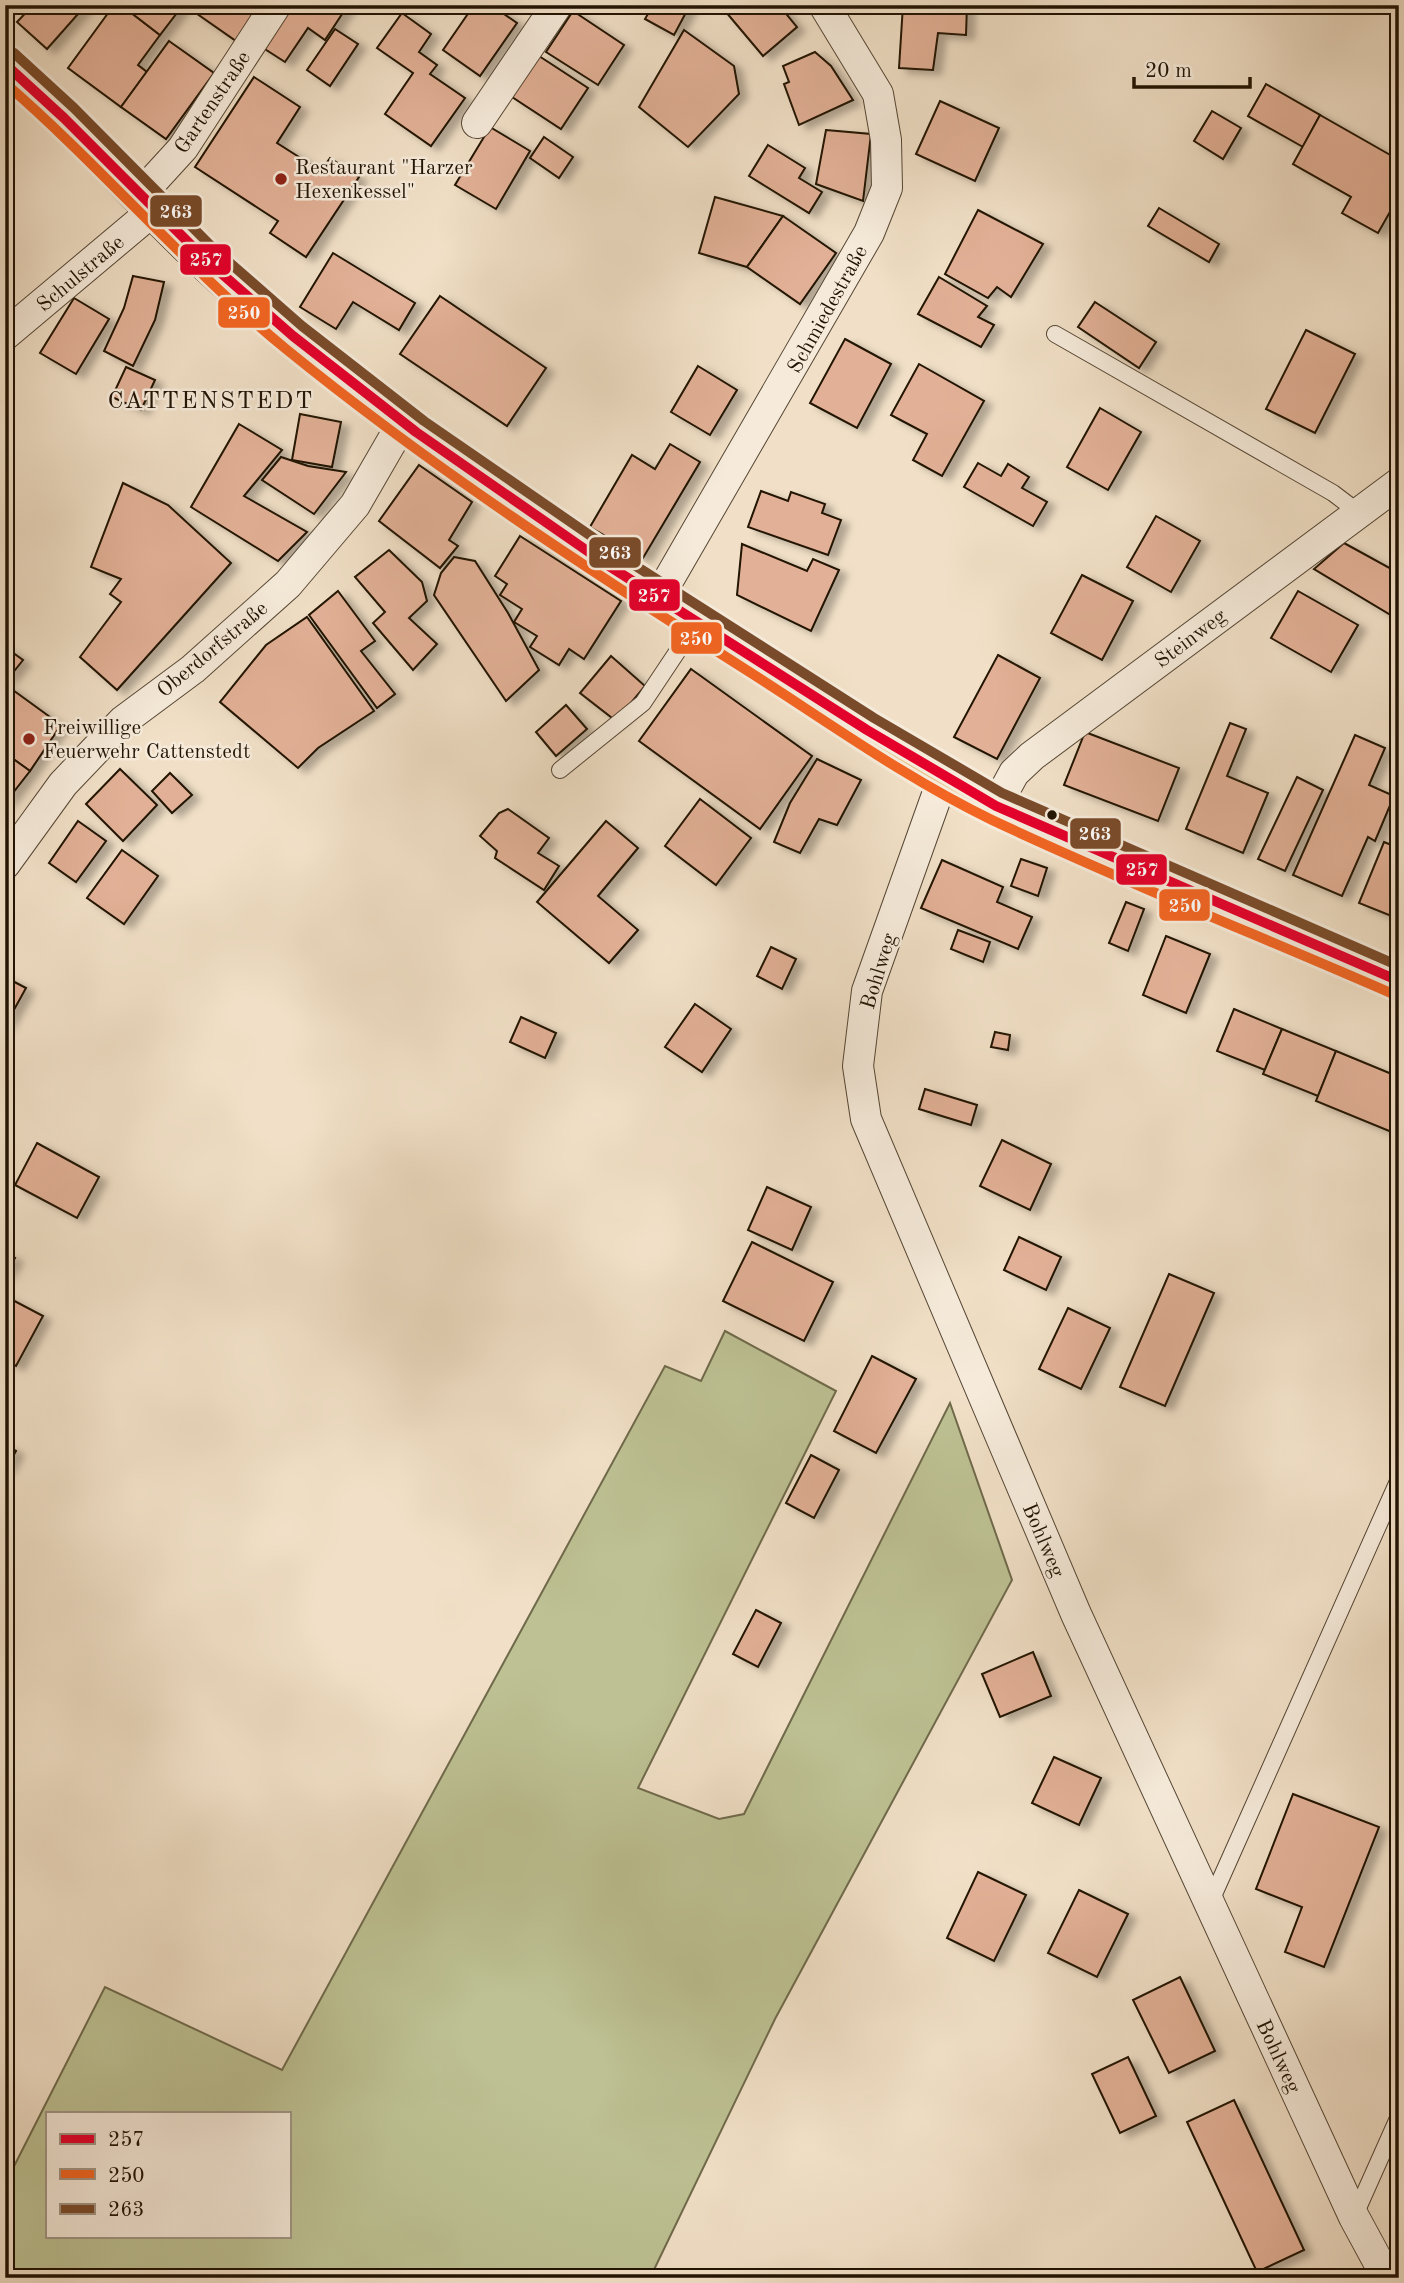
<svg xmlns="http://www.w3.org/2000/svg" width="1404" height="2283" font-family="'Old Standard TT',serif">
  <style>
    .green { fill: #bdc193; stroke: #6f6a4b; stroke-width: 2; fill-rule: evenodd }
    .building { fill: #e2b096; stroke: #211303; stroke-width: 2; filter: url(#shadow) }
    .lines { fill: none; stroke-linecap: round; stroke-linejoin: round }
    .service-casing { stroke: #554634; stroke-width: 18 }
    .minor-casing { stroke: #554634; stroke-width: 32 }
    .primary-casing { stroke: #211303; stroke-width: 41 }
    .path { stroke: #211303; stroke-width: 4.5; stroke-dasharray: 2 3.5; stroke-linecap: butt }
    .service { stroke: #f6ebdb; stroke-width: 16 }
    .minor { stroke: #f6ebdb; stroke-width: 30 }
    .primary { stroke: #e8c084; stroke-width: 38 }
    .bus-1-casing { stroke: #f6ebdb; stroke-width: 16 }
    .bus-2-casing { stroke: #f6ebdb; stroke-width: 16 }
    .bus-3-casing { stroke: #f6ebdb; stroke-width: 16 }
    .bus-1 { stroke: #e4002b; stroke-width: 10 }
    .bus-2 { stroke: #f26522; stroke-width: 10 }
    .bus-3 { stroke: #7a4b2a; stroke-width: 10 }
    .poi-dot { fill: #8f2418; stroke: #f6ebdb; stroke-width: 2.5 }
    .bus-dot { fill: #211303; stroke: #f6ebdb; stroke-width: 2.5 }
    .labels { text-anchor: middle; stroke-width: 5; stroke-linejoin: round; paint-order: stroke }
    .street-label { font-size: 21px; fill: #211303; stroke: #f6ebdb }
    .poi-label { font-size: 21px; fill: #211303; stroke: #f6ebdb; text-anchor: start }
    .quarter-label { font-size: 24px; letter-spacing: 2px; fill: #211303; stroke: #f6ebdb }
    .line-badge { stroke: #f6ebdb; stroke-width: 2.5 }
    .badge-label { font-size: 19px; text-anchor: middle; font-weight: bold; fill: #fff }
  </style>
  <defs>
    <filter id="shadow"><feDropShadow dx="8" dy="4.5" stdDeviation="3.5" flood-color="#0004"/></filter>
  </defs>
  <rect width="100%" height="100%" fill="#f1e0c7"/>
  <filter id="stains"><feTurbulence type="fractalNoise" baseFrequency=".00286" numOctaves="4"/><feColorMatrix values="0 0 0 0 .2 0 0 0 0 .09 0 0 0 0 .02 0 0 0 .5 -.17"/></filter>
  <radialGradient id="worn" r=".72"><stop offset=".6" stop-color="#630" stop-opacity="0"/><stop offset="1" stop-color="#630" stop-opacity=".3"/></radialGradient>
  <path class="green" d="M725,1331L836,1391L638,1788L719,1819L744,1814L950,1403L1012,1580L775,2019L650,2278H5V2184L105,1987L282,2070L665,1366L701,1381ZM47,2113H289V2236H47Z"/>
  <g class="building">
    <path d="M33,5H86L47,49L17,22Z"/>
    <path d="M114,5H121L160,35L138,65L147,72L121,107L68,68Z"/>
    <path d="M121,5H183L160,35Z"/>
    <path d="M197,5H248L256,11L236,41L193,11Z"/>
    <path d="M283,5H348L325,40L308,28L285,62L257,44Z"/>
    <path d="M474,5H491L517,23L480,76L443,50Z"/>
    <path d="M653,5H690L674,35L645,19Z"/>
    <path d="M720,5H779L797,27L763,56Z"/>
    <path d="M903,5H967L966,35L938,33L933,70L899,68Z"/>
    <path d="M573,11L624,45L598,85L546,52Z"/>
    <path d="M402,13L431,34L419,52L437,65L430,74L465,98L431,146L385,114L413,73L377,48Z"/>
    <path d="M335,29L358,44L330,86L307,70Z"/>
    <path d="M684,30L734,66L739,94L688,147L639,107Z"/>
    <path d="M169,41L214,73L166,139L121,107Z"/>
    <path d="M815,52L831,66L853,100L799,125L784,84L789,82L783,66Z"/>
    <path d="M539,56L588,88L561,129L512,97Z"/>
    <path d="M254,77L300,107L277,143L321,171L330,158L359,177L306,257L270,233L278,221L195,167Z"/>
    <path d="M1266,84L1320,115L1303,147L1248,116Z"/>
    <path d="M940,101L999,128L975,181L916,154Z"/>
    <path d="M1212,111L1241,128L1223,159L1194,141Z"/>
    <path d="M1320,115L1399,160V196L1378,233L1342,213L1351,197L1293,164Z"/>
    <path d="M490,127L530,151L496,209L455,185Z"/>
    <path d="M826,130L871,134L863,201L816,184Z"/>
    <path d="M544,137L573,157L559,178L530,158Z"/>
    <path d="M768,145L805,168L799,178L822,192L809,213L749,176Z"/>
    <path d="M715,197L783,216L747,267L699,253Z"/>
    <path d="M1159,208L1219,244L1209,262L1148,226Z"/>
    <path d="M978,210L1043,244L1011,297L997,287L988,298L945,274Z"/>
    <path d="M783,216L836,253L800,304L747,267Z"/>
    <path d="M333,253L415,303L399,330L353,302L336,329L300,307Z"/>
    <path d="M133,276L164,282L155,320L133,366L104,351L124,308Z"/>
    <path d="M939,277L987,306L978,317L994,325L981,347L918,314Z"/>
    <path d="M440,296L546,368L507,426L400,354Z"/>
    <path d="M74,298L109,319L76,374L40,353Z"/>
    <path d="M1095,302L1156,342L1139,368L1078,327Z"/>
    <path d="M1306,330L1355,354L1315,433L1266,409Z"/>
    <path d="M845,339L891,364L857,428L810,403Z"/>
    <path d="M919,364L984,401L942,476L913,460L927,434L891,415Z"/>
    <path d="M698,366L737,390L710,435L671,412Z"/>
    <path d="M126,367L155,380L141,410L112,397Z"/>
    <path d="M1100,408L1141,432L1108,490L1067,467Z"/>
    <path d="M300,414L341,422L332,467L292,460Z"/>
    <path d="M239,424L282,450L244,496L307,532L278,561L191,507Z"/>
    <path d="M670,444L700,462L643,558L590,527L632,455L655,469Z"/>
    <path d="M281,457L308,466L346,472L314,514L262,480Z"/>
    <path d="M978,463L1001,476L1008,464L1029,477L1022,488L1047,502L1033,526L964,487Z"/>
    <path d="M419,465L472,502L449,540L458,546L440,568L379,521Z"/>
    <path d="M123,483L168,505L231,563L117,690L80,657L121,602L110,594L121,579L91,567Z"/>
    <path d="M761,491L788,501L791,492L825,504L822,513L841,520L828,555L748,527Z"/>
    <path d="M1156,516L1200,541L1171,592L1127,567Z"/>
    <path d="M520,536L621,601L584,659L569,649L559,665L530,647L537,636L514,622L522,609L500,595L507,584L495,576Z"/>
    <path d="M1344,543L1393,570L1399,561V620L1314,569Z"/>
    <path d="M742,544L807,571L813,559L839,570L811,631L737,595Z"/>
    <path d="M389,550L422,582L427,601L409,618L437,644L413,670L373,623L385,612L355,577Z"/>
    <path d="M454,557L475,561L508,613L539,670L506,701L434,595L441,573Z"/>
    <path d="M1082,575L1133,601L1102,660L1051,633Z"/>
    <path d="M338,591L375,641L361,651L395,694L377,708L309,615Z"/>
    <path d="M1298,591L1358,625L1331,672L1271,638Z"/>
    <path d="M307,617L374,711L318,748L298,768L220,702L266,645Z"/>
    <path d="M5,647L23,660L7,680L5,678Z"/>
    <path d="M998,655L1040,678L997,759L954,737Z"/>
    <path d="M611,656L645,686L616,721L580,693Z"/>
    <path d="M691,669L812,756L760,829L639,741Z"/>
    <path d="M6,685L61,725L30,771L5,753Z"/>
    <path d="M566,705L587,729L556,756L536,732Z"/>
    <path d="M1230,723L1246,729L1227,776L1268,793L1243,853L1186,829Z"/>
    <path d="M1085,732L1179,768L1158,821L1064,785Z"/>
    <path d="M1355,735L1385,748L1369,785L1394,796L1375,841L1368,837L1342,896L1293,875Z"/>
    <path d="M5,753L30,771L5,803Z"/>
    <path d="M817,759L861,780L837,825L819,819L800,853L774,842L790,803Z"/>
    <path d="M120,769L157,805L123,841L86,804Z"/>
    <path d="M170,773L192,795L172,813L152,791Z"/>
    <path d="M1297,777L1323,790L1285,871L1258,859Z"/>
    <path d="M700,799L751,838L716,885L665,846Z"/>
    <path d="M508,809L549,838L538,853L559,866L544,890L495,858L497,851L480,836L499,813Z"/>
    <path d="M78,821L106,841L76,882L49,863Z"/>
    <path d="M606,821L638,848L598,896L638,930L609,963L537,902Z"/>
    <path d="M1384,842L1399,848V919L1359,903Z"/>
    <path d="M122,850L158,876L124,924L87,898Z"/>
    <path d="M1021,859L1047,868L1038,896L1011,886Z"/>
    <path d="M942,860L1003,887L997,902L1032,917L1018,949L921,908Z"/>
    <path d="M1126,902L1144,909L1128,951L1109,943Z"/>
    <path d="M958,930L990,942L983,962L951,949Z"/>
    <path d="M1166,936L1210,954L1186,1013L1143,995Z"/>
    <path d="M771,947L796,959L782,989L757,976Z"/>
    <path d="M5,977L26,988L5,1026Z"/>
    <path d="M695,1004L731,1029L702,1072L665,1047Z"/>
    <path d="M1234,1009L1282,1029L1265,1070L1217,1051Z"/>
    <path d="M521,1017L556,1033L545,1058L510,1042Z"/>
    <path d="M1282,1029L1336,1051L1318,1096L1263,1074Z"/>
    <path d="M995,1032L1010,1035L1008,1050L991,1047Z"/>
    <path d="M1336,1051L1399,1077V1135L1316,1101Z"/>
    <path d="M925,1089L977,1105L971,1125L919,1109Z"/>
    <path d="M1002,1140L1051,1164L1030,1210L980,1186Z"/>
    <path d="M37,1143L99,1177L77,1218L15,1185Z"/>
    <path d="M767,1187L811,1207L792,1250L748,1230Z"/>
    <path d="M1019,1237L1061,1257L1046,1290L1004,1270Z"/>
    <path d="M752,1242L833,1282L804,1341L723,1301Z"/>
    <path d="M5,1253L15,1258L5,1275Z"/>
    <path d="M1169,1274L1214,1293L1165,1406L1120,1387Z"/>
    <path d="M5,1296L43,1316L16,1366L5,1360Z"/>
    <path d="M1068,1308L1110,1328L1081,1389L1039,1369Z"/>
    <path d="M872,1356L916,1379L876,1453L834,1431Z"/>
    <path d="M5,1445L16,1451L5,1471Z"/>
    <path d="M811,1455L839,1470L814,1518L786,1503Z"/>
    <path d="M756,1610L781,1623L758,1667L733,1654Z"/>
    <path d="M1033,1652L1051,1696L1000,1717L982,1674Z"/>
    <path d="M1054,1757L1101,1778L1079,1825L1032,1803Z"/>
    <path d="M1293,1794L1379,1827L1324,1967L1285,1952L1302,1907L1256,1889Z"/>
    <path d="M978,1872L1026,1895L994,1961L947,1938Z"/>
    <path d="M1079,1890L1128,1914L1097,1977L1048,1953Z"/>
    <path d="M1180,1977L1215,2051L1169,2073L1133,2000Z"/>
    <path d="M1128,2057L1156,2116L1120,2133L1092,2074Z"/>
    <path d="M1234,2100L1304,2250L1257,2272L1187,2122Z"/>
  </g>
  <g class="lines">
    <g class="service-casing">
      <g id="service">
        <path d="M1055,334L1333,493L1358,512"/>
        <path d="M560,770L643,703L697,622"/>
        <path d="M1210,1903L1399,1479"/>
        <path d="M1354,2217L1399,2116"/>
      </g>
    </g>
    <g class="minor-casing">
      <g id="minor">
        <path d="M477,123L557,5"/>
        <path d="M141,194L183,148L276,5"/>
        <path d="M5,335L155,209"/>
        <path d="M658,598L869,233L887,188L886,140L878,94L824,5"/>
        <path d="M943,778L867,991L858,1066L866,1119L1076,1614L1354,2217L1387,2278"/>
        <path d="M996,806L1014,773L1032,756L1399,483"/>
        <path d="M5,864L63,784L123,721L193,669L288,584L355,505L403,422"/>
      </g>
    </g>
    <g class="primary-casing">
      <path id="primary" d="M5,64C87,132 154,216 234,286C389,423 565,539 741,650C825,703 908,759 996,806L1399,981"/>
    </g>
    <path class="path" d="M1327,2278L1346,2271"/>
    <use href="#service" class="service"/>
    <use href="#minor" class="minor"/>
    <use href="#primary" class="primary"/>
    <g class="bus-1-casing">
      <path id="bus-1" d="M5,64L64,118L205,259L293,336L416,432L609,566L867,730L996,806L1399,981"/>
    </g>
    <g class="bus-2-casing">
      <path id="bus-2" d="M5,83C103,168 186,267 286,349C432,468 589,570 748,671C828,722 907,779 992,820C1124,882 1260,936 1393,994"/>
    </g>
    <g class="bus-3-casing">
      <path id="bus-3" d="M14,53L74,108L214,249L302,326L424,421L617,554L874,718L1002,793L1399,966"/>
    </g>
    <use href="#bus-1" class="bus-1"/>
    <use href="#bus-2" class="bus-2"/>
    <use href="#bus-3" class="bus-3"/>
  </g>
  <g class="poi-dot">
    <circle cx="281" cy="179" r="7"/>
    <circle cx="29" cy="739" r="7"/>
  </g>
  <circle class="bus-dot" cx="1052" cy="815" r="6"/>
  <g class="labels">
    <g class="street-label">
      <text transform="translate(212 102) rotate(-56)" y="7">Gartenstraße</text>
      <text transform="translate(80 273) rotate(-40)" y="7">Schulstraße</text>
      <text transform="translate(827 309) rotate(-61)" y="7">Schmiedestraße</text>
      <text transform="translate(1190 638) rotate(-37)" y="7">Steinweg</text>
      <text transform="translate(212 649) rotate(-40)" y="7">Oberdorfstraße</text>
      <text transform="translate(878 971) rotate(-73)" y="7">Bohlweg</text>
      <text transform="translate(1044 1540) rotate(67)" y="7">Bohlweg</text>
      <text transform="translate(1279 2056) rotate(65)" y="7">Bohlweg</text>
    </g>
    <g class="poi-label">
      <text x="295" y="174">Restaurant "Harzer<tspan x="295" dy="24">Hexenkessel"</tspan></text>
      <text x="43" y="734">Freiwillige<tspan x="43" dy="24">Feuerwehr Cattenstedt</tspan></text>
    </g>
    <g class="quarter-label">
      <text x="211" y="408">CATTENSTEDT</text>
    </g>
  </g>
  <g class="line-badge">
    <rect x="149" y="194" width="54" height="34" rx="7" fill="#7a4b2a"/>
    <rect x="179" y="243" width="53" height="33" rx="7" fill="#e4002b"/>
    <rect x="217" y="296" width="54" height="33" rx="7" fill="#f26522"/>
    <rect x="588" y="536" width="54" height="33" rx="7" fill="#7a4b2a"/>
    <rect x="628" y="578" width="53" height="34" rx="7" fill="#e4002b"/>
    <rect x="670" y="621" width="53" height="34" rx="7" fill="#f26522"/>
    <rect x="1069" y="817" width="53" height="33" rx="7" fill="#7a4b2a"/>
    <rect x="1115" y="853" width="53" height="33" rx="7" fill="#e4002b"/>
    <rect x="1158" y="888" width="53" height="34" rx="7" fill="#f26522"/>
  </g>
  <g class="badge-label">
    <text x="176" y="218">263</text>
    <text x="206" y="266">257</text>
    <text x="244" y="319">250</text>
    <text x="615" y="559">263</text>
    <text x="654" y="602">257</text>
    <text x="696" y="645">250</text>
    <text x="1095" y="840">263</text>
    <text x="1142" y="876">257</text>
    <text x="1185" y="912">250</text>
  </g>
  <rect width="1404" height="2283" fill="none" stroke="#f1e0c7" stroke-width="28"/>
  <rect x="7" y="7" width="1390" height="2269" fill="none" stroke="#211303" stroke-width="3.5"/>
  <rect x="14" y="14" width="1376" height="2255" fill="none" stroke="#211303" stroke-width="2"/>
  <rect x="46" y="2112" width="245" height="126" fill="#f6ebdb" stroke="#a19585" stroke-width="2"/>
  <rect x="60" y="2134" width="35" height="10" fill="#e4002b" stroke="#a19585" stroke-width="2"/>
  <text x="108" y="2146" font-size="21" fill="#211303">257</text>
  <rect x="60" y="2169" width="35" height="10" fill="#f26522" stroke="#a19585" stroke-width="2"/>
  <text x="108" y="2182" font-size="21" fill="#211303">250</text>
  <rect x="60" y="2204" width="35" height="10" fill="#7a4b2a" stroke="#a19585" stroke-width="2"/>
  <text x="108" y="2216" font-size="21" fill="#211303">263</text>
  <path d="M1134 77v10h116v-10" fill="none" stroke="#211303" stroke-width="3.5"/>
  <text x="1145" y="77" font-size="21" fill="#211303" stroke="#f6ebdb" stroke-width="5" paint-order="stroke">20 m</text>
  <rect width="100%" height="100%" filter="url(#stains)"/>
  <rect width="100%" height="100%" fill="url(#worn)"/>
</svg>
